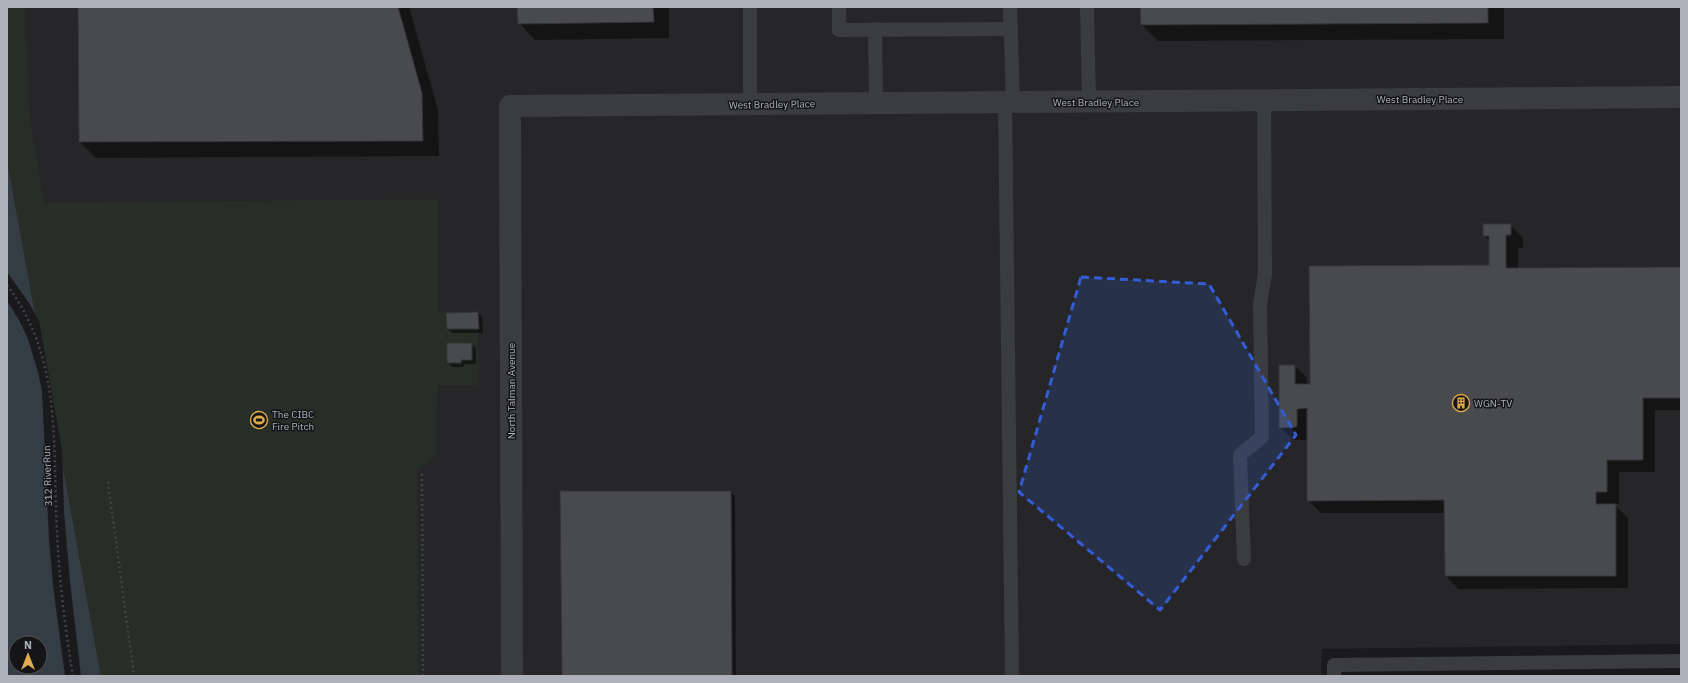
<svg xmlns="http://www.w3.org/2000/svg" width="1688" height="683" font-family="'IBM Plex Sans',sans-serif">
  <style>
    .built { fill: #262629 }
    .green { fill: #262e27 }
    .water { fill: #343d44; fill-rule: evenodd }
    .pier { fill: #1a1a1c }
    .shadow { fill: #0007 }
    .building { fill: #494a4e; stroke: #343437 }
    .lines { fill: none; stroke-linecap: round; stroke-linejoin: round }
    .path { stroke: #414347; stroke-width: 2.5; stroke-dasharray: 2 3; stroke-linecap: butt }
    .service { stroke: #3b3c40; stroke-width: 14 }
    .minor { stroke: #3b3c40; stroke-width: 22 }
    .marked { fill: #335dd4; fill-opacity: 0.2; stroke: #335dd4; stroke-width: 3; stroke-dasharray: 8 5; stroke-linejoin: round }
    .labels { text-anchor: middle; stroke-width: 3; stroke-linejoin: round; paint-order: stroke }
    .street-label { font-size: 10px; fill: #adb2ba; stroke: #151517 }
    .poi-label { font-size: 10px; fill: #adb2ba; stroke: #151517; text-anchor: start }
  </style>
  <rect width="100%" height="100%" fill="#1a1a1c"/>
  <path class="built" d="M7,7H1681V644L1322,649L1321,676H101L7,150Z"/>
  <path class="green" d="M7,7H25L29,112L44,203L437,199V312H478V385H437L436,455L421,469H417L419,676H101L7,160Z"/>
  <path class="water" d="M7,150V160L101,676H7ZM16,643H40V667H16Z"/>
  <path class="pier" d="M7,272L29,303L39,321L62,450L64,511L70,582L81,676H65L53,585L49,539L42,391L38,372L28,339L19,320L7,301Z"/>
  <g class="shadow">
    <path d="M79,7H409L438,110L439,156L96,158L80,142Z"/>
    <path d="M519,7H669V38L535,40L519,23Z"/>
    <path d="M1142,7H1504V39L1158,41L1142,25Z"/>
    <path d="M1510,225L1523,238V248H1518V269L1681,268V410H1655V472H1619V504H1614L1628,518V588L1458,589L1446,576L1445,513H1321L1308,500V440H1293L1280,427L1295,366L1307,378V385H1311L1490,266V241L1484,235Z"/>
    <path d="M478,313L482,317L483,333H452L448,329L447,314Z"/>
    <path d="M448,344H472L476,348V364H464V367H452L448,363Z"/>
    <path d="M731,492L735,496L736,676H563Z"/>
  </g>
  <g class="building">
    <path d="M78,7H398L422,93L423,141L79,142Z"/>
    <path d="M517,7H653L654,22L518,24Z"/>
    <path d="M1140,7H1488V23L1141,25Z"/>
    <path d="M1483,224H1511V235H1506V268L1681,267V398H1643V460H1607V492H1596V504H1616V576H1445L1444,500L1307,501V408L1297,409V427L1279,428V365H1295V384H1310L1309,266L1489,265V236H1483Z"/>
    <path d="M478,312L479,329H447L446,313Z"/>
    <path d="M447,343H472V360H461V363H447Z"/>
    <path d="M560,491H731L732,676H562Z"/>
  </g>
  <g class="lines">
    <g class="path">
      <path d="M7,285C63,360 52,443 57,531C59,579 65,628 73,676"/>
      <path d="M422,474L423,676"/>
      <path d="M108,482L134,676"/>
    </g>
    <g class="service">
      <path d="M750,7V105"/>
      <path d="M839,7V30L1011,29"/>
      <path d="M1010,7L1013,102"/>
      <path d="M1087,7L1089,102"/>
      <path d="M875,29L876,103"/>
      <path d="M1005,103L1012,676"/>
      <path d="M1244,559L1240,455L1262,437L1260,304L1265,274L1264,100"/>
      <path d="M1334,676V665L1681,661"/>
    </g>
    <path class="minor" d="M512,676L510,106L1681,97"/>
  </g>
  <path class="marked" d="M1081,277L1209,284L1296,435L1160,610L1019,492Z"/>
  <defs>
    <g id="building-ring" transform="scale(0.9)"><circle r="9.5" fill="#151517" stroke="#e1aa4c" stroke-width="1.5"/><path d="M-4-6H4V6H1V3H-1V6H-4ZM-2.5-4.3h1.7v1.8h-1.7ZM.8-4.3h1.7v1.8H.8ZM-2.5-1h1.7V.8h-1.7ZM.8-1h1.7V.8H.8Z" fill="#e1aa4c"/></g>
    <g id="stadium-ring" transform="scale(0.9)"><circle r="9.5" fill="#151517" stroke="#e1aa4c" stroke-width="1.5"/><path d="M0-5a6.5 5 0 1 0 0 10a6.5 5 0 1 0 0-10ZM-3.5-1.8h7v3.6h-7Z" fill="#e1aa4c"/></g>
  </defs>
  <g fill-rule="evenodd">
    <use href="#building-ring" x="1461" y="403"/>
    <use href="#stadium-ring" x="259" y="420"/>
  </g>
  <g class="labels">
    <g class="street-label">
      <text x="1420" y="103">West Bradley Place</text>
      <text x="1096" y="106">West Bradley Place</text>
      <text transform="translate(772 104) rotate(-1)" y="4">West Bradley Place</text>
      <text transform="translate(511 391) rotate(-90)" y="4">North Talman Avenue</text>
      <text transform="translate(47 476) rotate(-92)" y="4">312 RiverRun</text>
    </g>
    <g class="poi-label">
      <text x="1474" y="407">WGN-TV</text>
      <text x="272" y="418">The CIBC<tspan x="272" dy="12">Fire Pitch</tspan></text>
    </g>
  </g>
  <rect width="1688" height="683" fill="none" stroke="#adb2ba" stroke-width="16"/>
  <g transform="translate(28 655)"><circle r="19" fill="#151517" stroke="#525458"/>
  <path d="M0-3L7 15L0 10L-7 15Z" fill="#e1aa4c"/>
  <text y="-6" font-size="11" font-weight="bold" text-anchor="middle" fill="#adb2ba">N</text>
  </g>
</svg>
